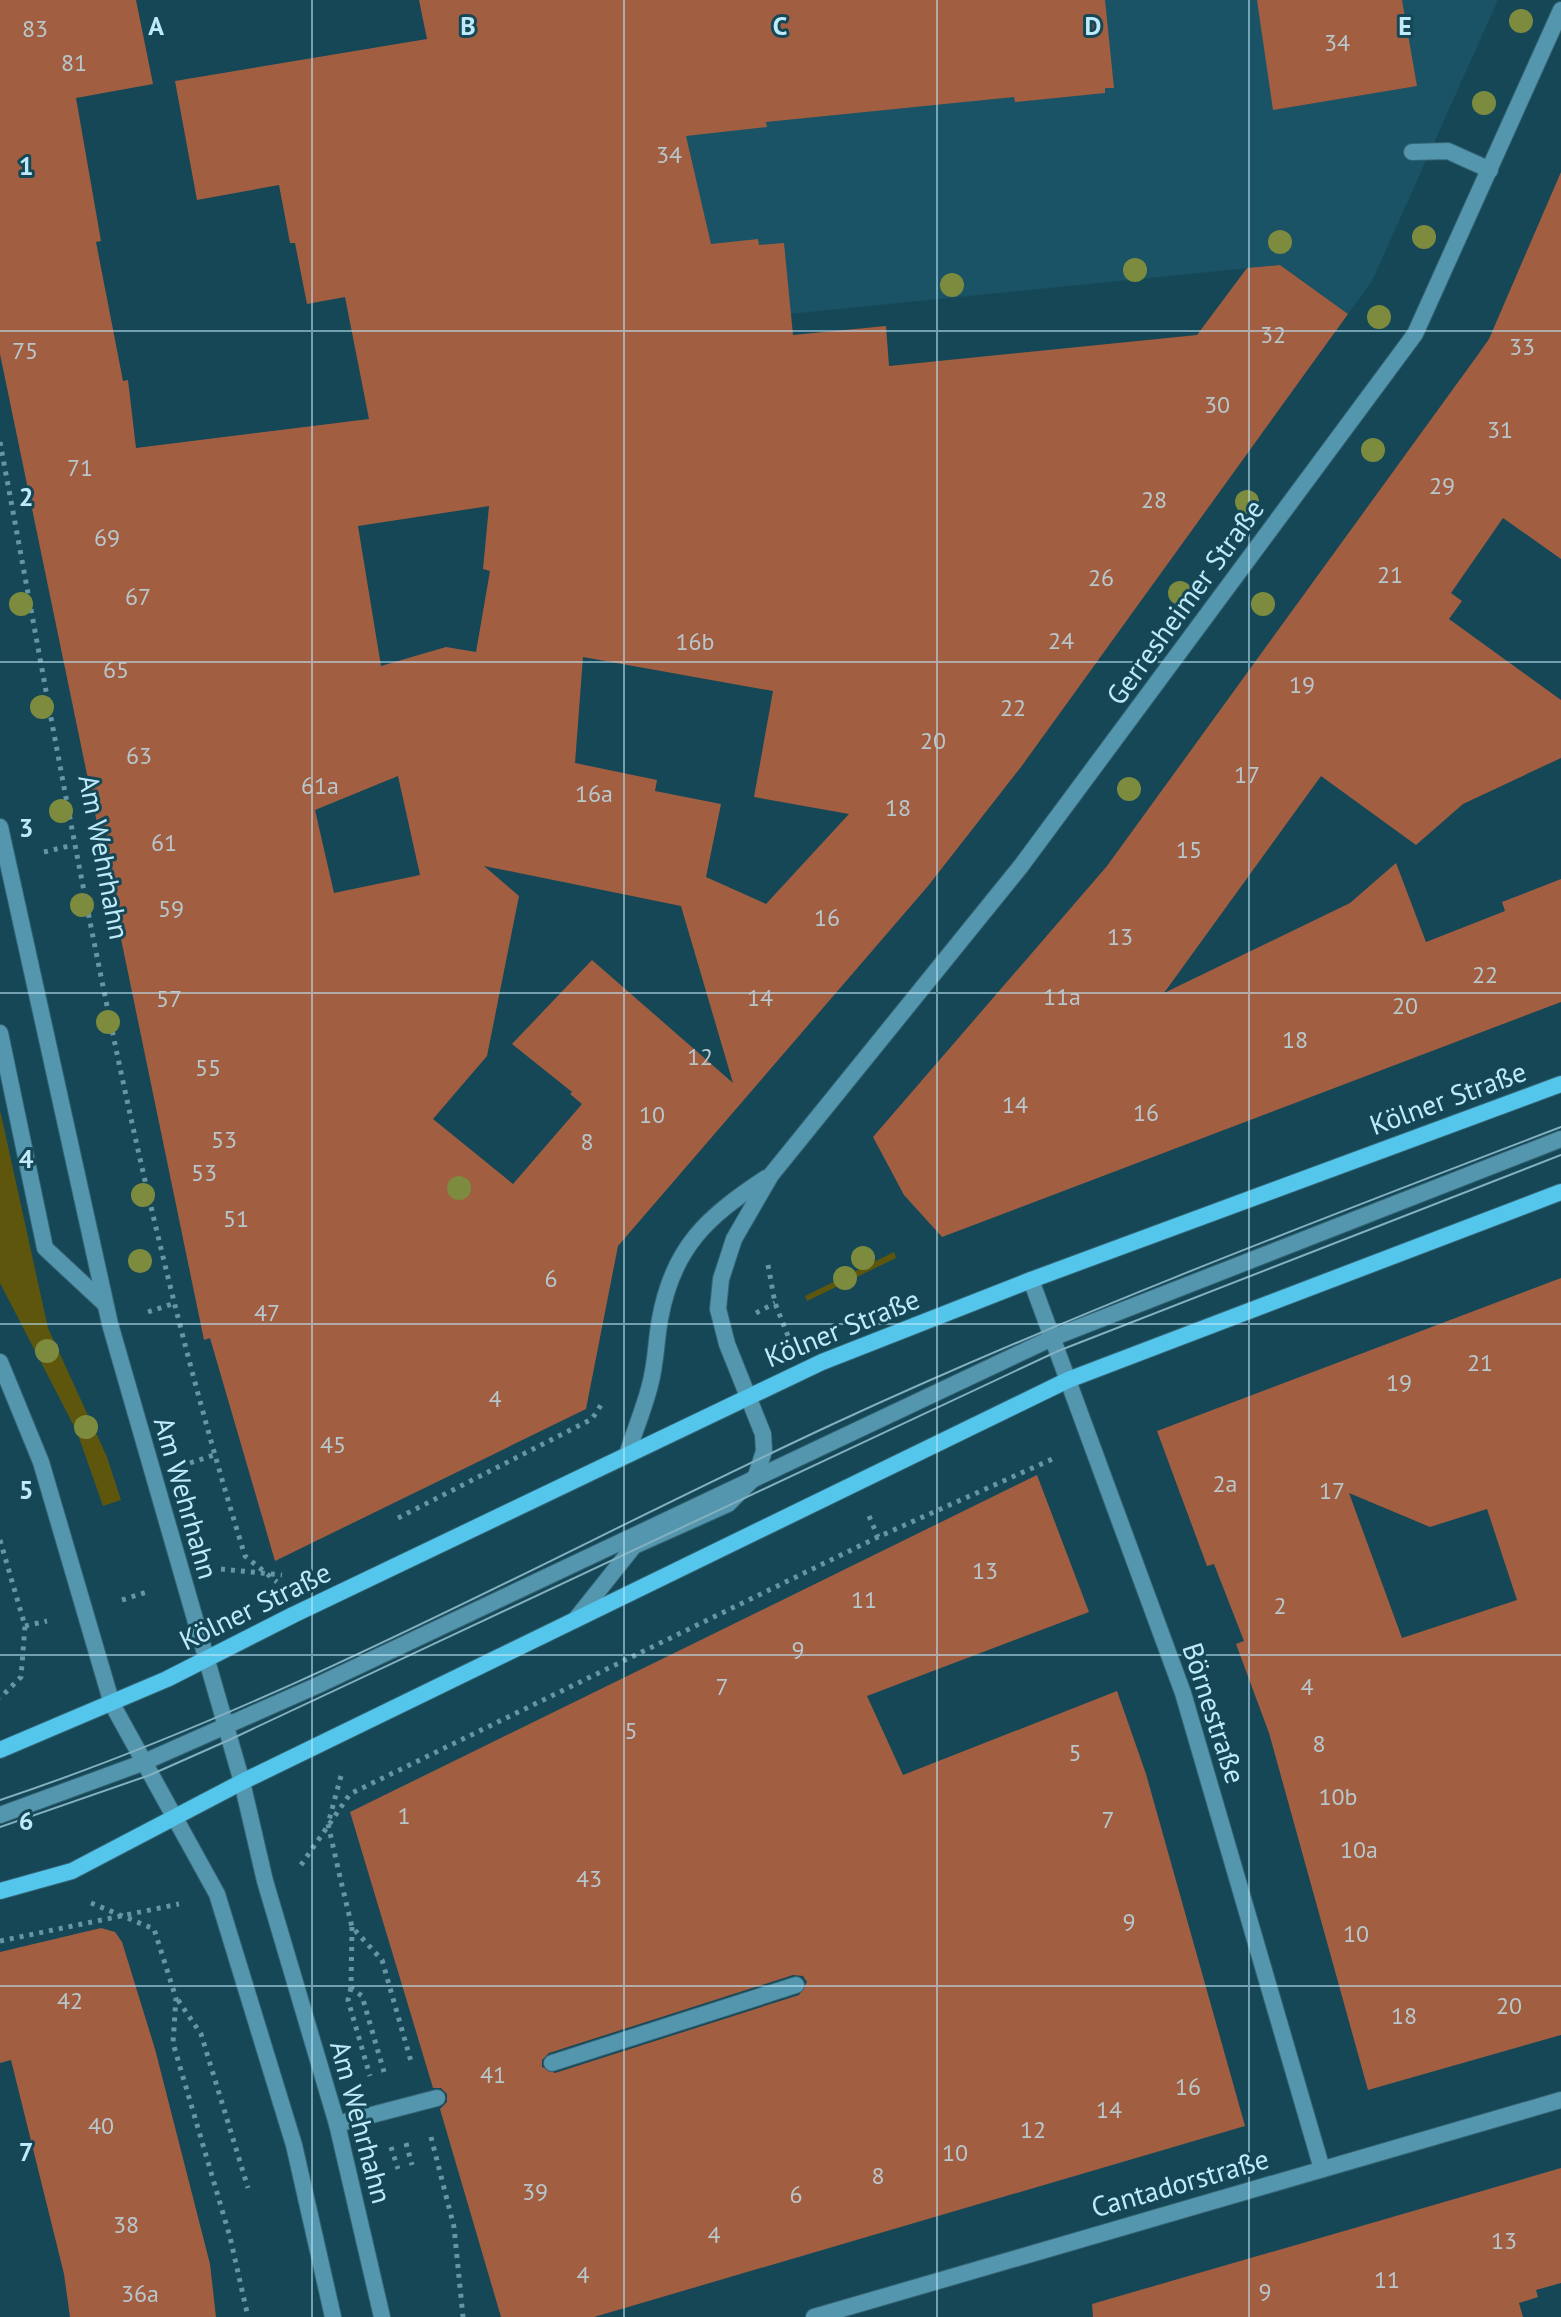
<svg xmlns="http://www.w3.org/2000/svg" width="1561" height="2317" font-family="'PT Sans',sans-serif">
  <style>
    .built { fill: #1a5365 }
    .green { fill: #5e560d }
    .building { fill: #a25e41; fill-rule: evenodd }
    .lines { fill: none; stroke-linecap: round; stroke-linejoin: round }
    .service-casing { stroke: #346474; stroke-width: 18 }
    .minor-casing { stroke: #346474; stroke-width: 18 }
    .tertiary-casing { stroke: #346474; stroke-width: 18 }
    .secondary-casing { stroke: #346474; stroke-width: 18 }
    .path { stroke: #6695a5; stroke-width: 5; stroke-dasharray: 4 6; stroke-linecap: butt }
    .service { stroke: #5496ae; stroke-width: 16 }
    .minor { stroke: #5496ae; stroke-width: 16 }
    .tertiary { stroke: #5496ae; stroke-width: 16 }
    .secondary { stroke: #54c5eb; stroke-width: 16 }
    .tram { stroke: #82b0c0; stroke-width: 2 }
    .tree { fill: #7c8b3e }
    .grid { fill: none; stroke: #bfeafa; stroke-width: 2; stroke-opacity: 0.55 }
    .labels { text-anchor: middle; stroke-width: 6; stroke-linejoin: round; paint-order: stroke }
    .number-label { font-size: 24px; fill: #b8c7cc }
    .street-label { font-size: 28px; fill: #bfeafa; stroke: #154757 }
    .grid-label { font-size: 26px; text-anchor: middle; font-weight: bold; fill: #bfeafa; stroke: #154757; stroke-width: 6; stroke-linejoin: round; paint-order: stroke }
  </style>
  <rect width="100%" height="100%" fill="#154757"/>
  <path class="built" d="M657,0H1498L1372,281L1348,314L1280,265L678,325Z"/>
  <g class="green">
    <path d="M0,1110L48,1328L107,1457L121,1500L103,1506L77,1432L0,1283Z"/>
    <path d="M894,1252L896,1258L807,1301L805,1296Z"/>
  </g>
  <g class="building">
    <path d="M0,0H136L153,84L76,98L101,241L96,242L123,381L128,380L136,448L369,419L345,297L307,304L295,243H290L279,185L197,200L175,81L427,39L419,0H1105L1114,88H1105V93L1015,102L1014,97L766,122L767,127L686,136L711,244L758,239L759,245L784,243L793,335L886,326L889,366L1197,335L1247,268L1280,265L1348,314L1021,767L928,886L618,1246L586,1409L275,1561L210,1338L204,1340L0,354ZM489,506L483,569L490,571L476,652L446,647L381,666L358,526ZM583,657L773,691L754,797L849,814L766,904L706,877L721,804L655,791L657,780L575,763ZM398,776L420,875L334,893L315,810ZM484,866L681,906L733,1083L592,960L512,1044L572,1092L570,1094L582,1104L513,1184L433,1119L487,1056L519,896Z"/>
    <path d="M1257,0H1402L1417,86L1273,110Z"/>
    <path d="M1561,172V559L1503,518L1451,593L1462,601L1449,619L1561,700V758L1463,804L1416,845L1321,776L1164,993L1350,903L1396,863L1426,942L1505,911L1502,902L1561,879V1002L942,1237L904,1195L873,1137L1107,866L1477,356L1489,339Z"/>
    <path d="M1561,1278V2035L1368,2090L1269,1733L1236,1644L1244,1641L1214,1564L1207,1566L1157,1431ZM1349,1493L1430,1527L1487,1509L1517,1600L1402,1638Z"/>
    <path d="M1037,1475L1089,1612L867,1696L903,1775L1117,1691L1146,1774L1245,2126L594,2317H501L440,2109L447,2102V2094L441,2088H433L350,1812ZM793,1975L803,1976L807,1982L799,1995L555,2073L542,2067V2060L549,2053Z"/>
    <path d="M101,1928L115,1932L122,1942L155,2049L210,2264L216,2317H70L64,2274L11,2060L0,2063V1952Z"/>
    <path d="M1561,2168V2283L1536,2290L1538,2297L1519,2303L1523,2317H1093L1092,2304Z"/>
  </g>
  <g class="lines">
    <g class="service-casing">
      <g id="service">
        <path d="M1412,152L1448,151L1490,170"/>
        <path d="M0,1815L142,1763L316,1686L1052,1338L1561,1139"/>
        <path d="M552,2063L796,1985"/>
        <path d="M337,2124L437,2098"/>
      </g>
    </g>
    <g class="minor-casing">
      <g id="minor">
        <path d="M1031,1280L1183,1693L1322,2169"/>
        <path d="M627,1455C634,1432 644,1409 650,1385C656,1364 656,1340 660,1319C673,1247 707,1217 766,1178"/>
        <path d="M575,1620L634,1546L728,1504L756,1476L764,1451L763,1434L727,1344L718,1309L721,1279L734,1239L771,1175L1021,866L1415,334L1561,10"/>
        <path d="M814,2317L1561,2100"/>
      </g>
    </g>
    <g class="tertiary-casing">
      <g id="tertiary">
        <path d="M0,827L110,1324L242,1782L265,1881L337,2124L382,2317"/>
        <path d="M0,1033L45,1248L105,1304"/>
        <path d="M0,1362L41,1462L112,1704L217,1894L294,2145L333,2317"/>
      </g>
    </g>
    <g class="secondary-casing">
      <g id="secondary">
        <path d="M0,1750L167,1679L293,1615L822,1362L1031,1280L1561,1084"/>
        <path d="M0,1891L72,1871L242,1782L1068,1380L1561,1192"/>
      </g>
    </g>
    <g class="path">
      <path d="M0,442C70,816 132,1192 245,1556L277,1582"/>
      <path d="M44,852L73,845"/>
      <path d="M768,1265L775,1303L788,1336"/>
      <path d="M148,1312L172,1304"/>
      <path d="M756,1313L775,1303"/>
      <path d="M190,1463L214,1455"/>
      <path d="M869,1516L878,1537"/>
      <path d="M398,1518L592,1419L601,1405"/>
      <path d="M0,1540L25,1626L21,1677L0,1698"/>
      <path d="M221,1569L282,1575"/>
      <path d="M122,1600L147,1592"/>
      <path d="M25,1626L47,1621"/>
      <path d="M341,1776L328,1824L340,1877L352,1927L382,1960L412,2065"/>
      <path d="M301,1865L350,1794L878,1537L1057,1457"/>
      <path d="M91,1903L154,1929L176,1998L173,2043L230,2237L248,2317"/>
      <path d="M352,1927L351,1988L362,1996L384,2072"/>
      <path d="M0,1941L179,1904"/>
      <path d="M351,1988L348,2000L370,2076"/>
      <path d="M178,2000L201,2034L248,2188"/>
      <path d="M431,2137L454,2227L463,2317"/>
      <path d="M406,2143L412,2165"/>
      <path d="M391,2147L398,2169"/>
    </g>
    <use href="#service" class="service"/>
    <use href="#minor" class="minor"/>
    <use href="#tertiary" class="tertiary"/>
    <use href="#secondary" class="secondary"/>
    <g class="tram">
      <path d="M0,1800C289,1704 557,1552 833,1424C1071,1314 1316,1221 1561,1127"/>
      <path d="M0,1827L150,1775L229,1740L1058,1351L1561,1155"/>
    </g>
  </g>
  <g class="tree">
    <circle cx="1521" cy="21" r="12"/>
    <circle cx="1484" cy="103" r="12"/>
    <circle cx="1424" cy="237" r="12"/>
    <circle cx="1280" cy="242" r="12"/>
    <circle cx="1135" cy="270" r="12"/>
    <circle cx="952" cy="285" r="12"/>
    <circle cx="1379" cy="317" r="12"/>
    <circle cx="1373" cy="450" r="12"/>
    <circle cx="1247" cy="502" r="12"/>
    <circle cx="1180" cy="593" r="12"/>
    <circle cx="21" cy="604" r="12"/>
    <circle cx="1263" cy="604" r="12"/>
    <circle cx="42" cy="707" r="12"/>
    <circle cx="1129" cy="789" r="12"/>
    <circle cx="61" cy="811" r="12"/>
    <circle cx="82" cy="905" r="12"/>
    <circle cx="108" cy="1022" r="12"/>
    <circle cx="459" cy="1188" r="12"/>
    <circle cx="143" cy="1195" r="12"/>
    <circle cx="863" cy="1258" r="12"/>
    <circle cx="140" cy="1261" r="12"/>
    <circle cx="845" cy="1278" r="12"/>
    <circle cx="47" cy="1351" r="12"/>
    <circle cx="86" cy="1427" r="12"/>
  </g>
  <path class="grid" d="M312,0V2317M624,0V2317M937,0V2317M1249,0V2317M0,331H1561M0,662H1561M0,993H1561M0,1324H1561M0,1655H1561M0,1986H1561"/>
  <g class="labels">
    <g class="number-label">
      <text x="35" y="37">83</text>
      <text x="1337" y="51">34</text>
      <text x="74" y="71">81</text>
      <text x="669" y="163">34</text>
      <text x="1273" y="343">32</text>
      <text x="1522" y="355">33</text>
      <text x="25" y="359">75</text>
      <text x="1217" y="413">30</text>
      <text x="1500" y="438">31</text>
      <text x="80" y="476">71</text>
      <text x="1442" y="494">29</text>
      <text x="1154" y="508">28</text>
      <text x="107" y="546">69</text>
      <text x="1390" y="583">21</text>
      <text x="1101" y="586">26</text>
      <text x="138" y="605">67</text>
      <text x="1061" y="649">24</text>
      <text x="695" y="650">16b</text>
      <text x="116" y="678">65</text>
      <text x="1302" y="693">19</text>
      <text x="1013" y="716">22</text>
      <text x="933" y="749">20</text>
      <text x="139" y="764">63</text>
      <text x="1247" y="783">17</text>
      <text x="320" y="794">61a</text>
      <text x="594" y="802">16a</text>
      <text x="898" y="816">18</text>
      <text x="164" y="851">61</text>
      <text x="1189" y="858">15</text>
      <text x="171" y="917">59</text>
      <text x="827" y="926">16</text>
      <text x="1120" y="945">13</text>
      <text x="1485" y="983">22</text>
      <text x="1062" y="1005">11a</text>
      <text x="760" y="1006">14</text>
      <text x="169" y="1007">57</text>
      <text x="1405" y="1014">20</text>
      <text x="1295" y="1048">18</text>
      <text x="700" y="1065">12</text>
      <text x="208" y="1076">55</text>
      <text x="1015" y="1113">14</text>
      <text x="1146" y="1121">16</text>
      <text x="652" y="1123">10</text>
      <text x="224" y="1148">53</text>
      <text x="587" y="1150">8</text>
      <text x="204" y="1181">53</text>
      <text x="236" y="1227">51</text>
      <text x="551" y="1287">6</text>
      <text x="267" y="1321">47</text>
      <text x="1480" y="1371">21</text>
      <text x="1399" y="1391">19</text>
      <text x="495" y="1407">4</text>
      <text x="333" y="1453">45</text>
      <text x="1225" y="1492">2a</text>
      <text x="1332" y="1499">17</text>
      <text x="985" y="1579">13</text>
      <text x="864" y="1608">11</text>
      <text x="1280" y="1614">2</text>
      <text x="798" y="1658">9</text>
      <text x="722" y="1695">7</text>
      <text x="1307" y="1695">4</text>
      <text x="631" y="1739">5</text>
      <text x="1319" y="1752">8</text>
      <text x="1075" y="1761">5</text>
      <text x="1338" y="1805">10b</text>
      <text x="404" y="1824">1</text>
      <text x="1108" y="1828">7</text>
      <text x="1359" y="1858">10a</text>
      <text x="589" y="1887">43</text>
      <text x="1129" y="1930">9</text>
      <text x="1356" y="1942">10</text>
      <text x="70" y="2009">42</text>
      <text x="1509" y="2014">20</text>
      <text x="1404" y="2024">18</text>
      <text x="493" y="2083">41</text>
      <text x="1188" y="2095">16</text>
      <text x="1109" y="2118">14</text>
      <text x="101" y="2134">40</text>
      <text x="1033" y="2138">12</text>
      <text x="955" y="2161">10</text>
      <text x="878" y="2184">8</text>
      <text x="535" y="2200">39</text>
      <text x="796" y="2203">6</text>
      <text x="126" y="2233">38</text>
      <text x="714" y="2243">4</text>
      <text x="1504" y="2249">13</text>
      <text x="583" y="2283">4</text>
      <text x="1387" y="2288">11</text>
      <text x="1265" y="2300">9</text>
      <text x="140" y="2302">36a</text>
    </g>
    <g class="street-label">
      <text transform="translate(1185 602) rotate(-54)" y="10">Gerresheimer Straße</text>
      <text transform="translate(104 857) rotate(79)" y="10">Am Wehrhahn</text>
      <text transform="translate(1448 1098) rotate(-20)" y="10">Kölner Straße</text>
      <text transform="translate(842 1328) rotate(-22)" y="10">Kölner Straße</text>
      <text transform="translate(186 1498) rotate(74)" y="10">Am Wehrhahn</text>
      <text transform="translate(255 1606) rotate(-26)" y="10">Kölner Straße</text>
      <text transform="translate(1214 1713) rotate(72)" y="10">Börnestraße</text>
      <text transform="translate(361 2122) rotate(75)" y="10">Am Wehrhahn</text>
      <text transform="translate(1180 2183) rotate(-16)" y="10">Cantadorstraße</text>
    </g>
  </g>
  <g class="grid-label">
    <text x="156" y="35">A</text>
    <text x="468" y="35">B</text>
    <text x="780" y="35">C</text>
    <text x="1093" y="35">D</text>
    <text x="1405" y="35">E</text>
    <text x="26" y="175">1</text>
    <text x="26" y="506">2</text>
    <text x="26" y="837">3</text>
    <text x="26" y="1168">4</text>
    <text x="26" y="1499">5</text>
    <text x="26" y="1830">6</text>
    <text x="26" y="2161">7</text>
  </g>
</svg>
